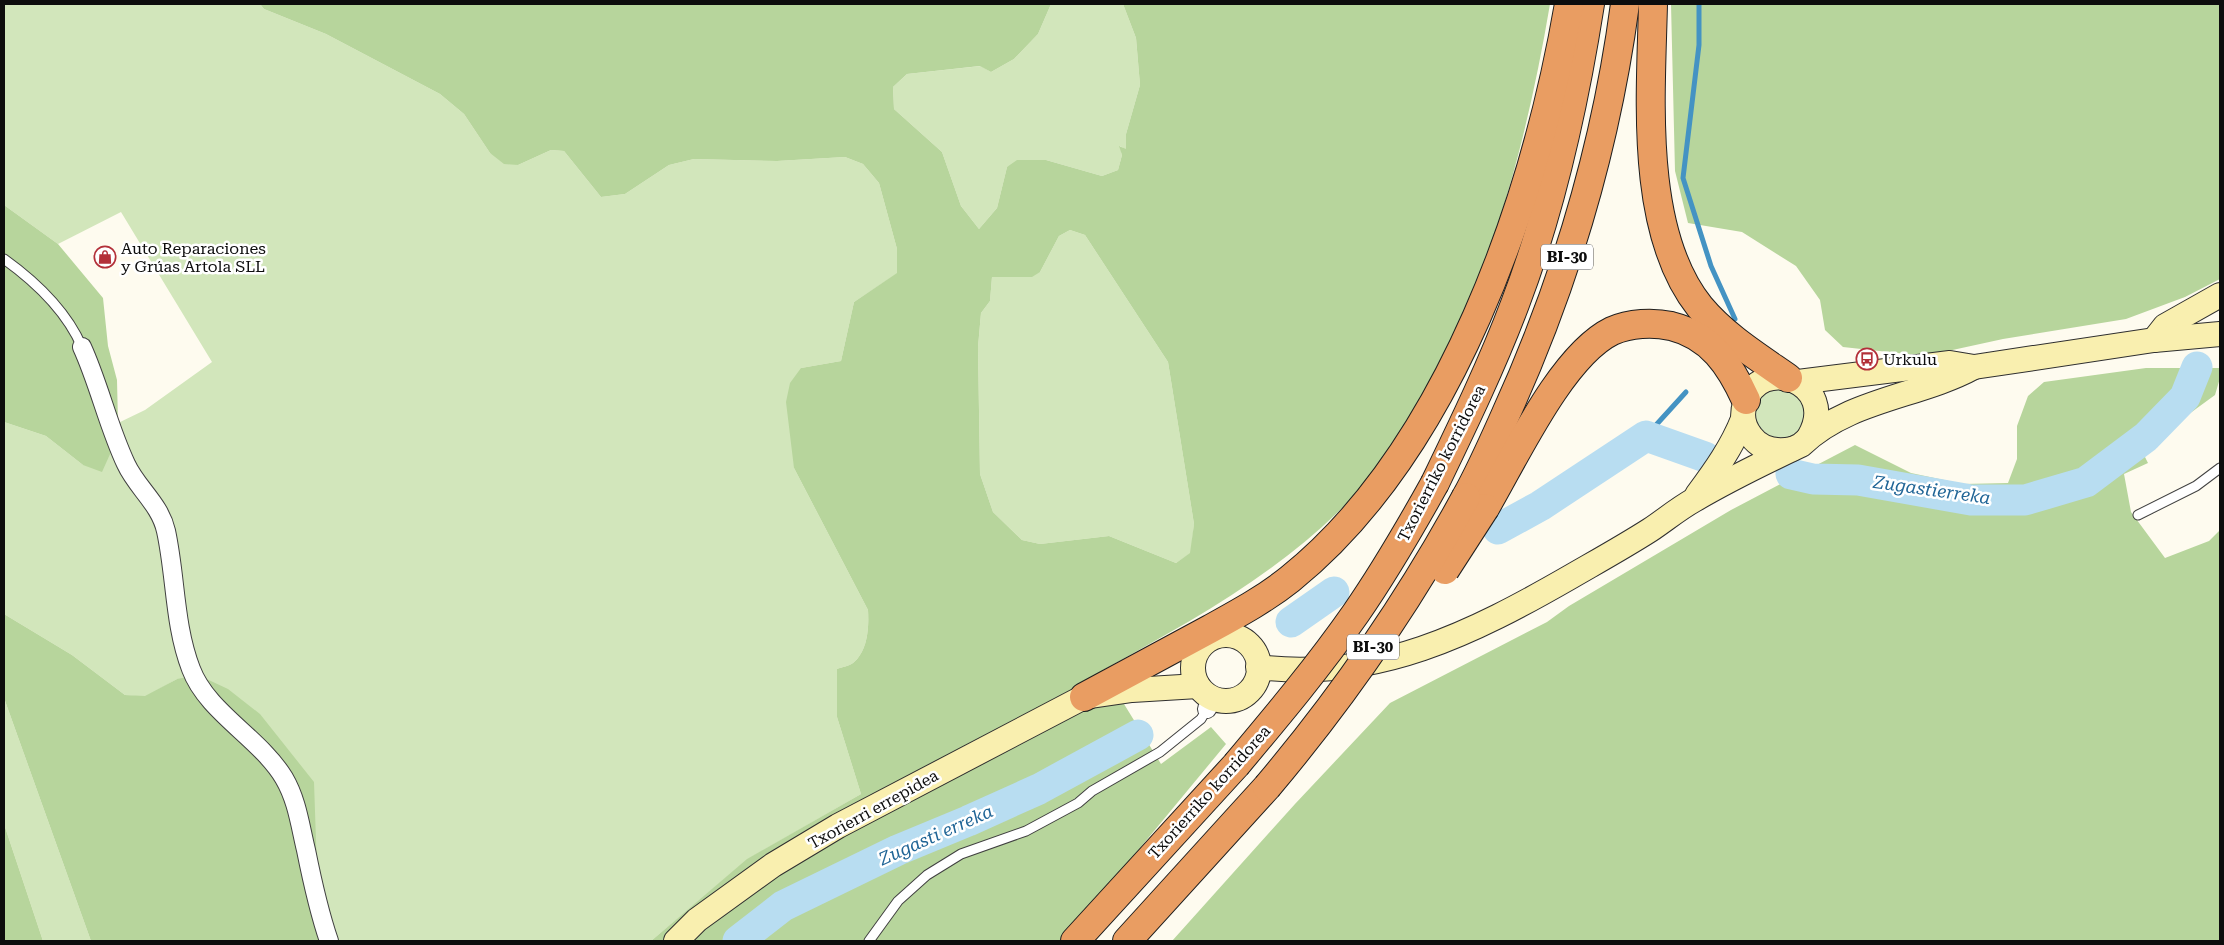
<svg xmlns="http://www.w3.org/2000/svg" width="2224" height="945" font-family="'Roboto Serif',serif">
  <style>
    .green { fill: #d2e6bb }
    .forest { fill: #b7d59c; fill-rule: evenodd }
    .lines { fill: none; stroke-linecap: round; stroke-linejoin: round }
    .stream { stroke: #4493c3; stroke-width: 5 }
    .river { stroke: #b8ddf1; stroke-width: 31 }
    .lane-casing { stroke: #404040; stroke-width: 11 }
    .street-casing { stroke: #404040; stroke-width: 20 }
    .secondary-casing { stroke: #2f2f2f; stroke-width: 26 }
    .highway-casing { stroke: #1e1e1e; stroke-width: 30 }
    .lane { stroke: #fff; stroke-width: 9 }
    .street { stroke: #fff; stroke-width: 18 }
    .secondary { stroke: #f9efaf; stroke-width: 24 }
    .highway { stroke: #e99d62; stroke-width: 28 }
    .highway-bridge-casing { stroke: #1e1e1e; stroke-width: 30; stroke-linecap: butt }
    .highway-bridge { stroke: #e99d62; stroke-width: 28 }
    .labels { text-anchor: middle; stroke-width: 5; stroke-linejoin: round; paint-order: stroke }
    .shield { fill: #fff; stroke: #565656; stroke-width: 1 }
    .shield-label { font-size: 15px; font-weight: bold; fill: #0d0d0d }
    .poi-label { font-size: 16px; fill: #0d0d0d; stroke: #fff; text-anchor: start }
    .street-label { font-size: 16px; fill: #0d0d0d; stroke: #fff }
    .water-label { font-size: 18px; font-style: italic; fill: #206596; stroke: #fff }
  </style>
  <rect width="100%" height="100%" fill="#fefbef"/>
  <g class="green">
    <path d="M4,4H260L264,9L326,34L440,94L464,114L490,153L518,165L551,150L564,151L601,197L625,194L669,165L694,159L777,161L845,157L863,164L879,183L897,249L898,273L854,302L841,361L801,368L794,468L868,610C869,627 868,651 853,663C849,666 842,667 837,669V717L861,794L748,859L651,941H336L177,679L145,697L125,695L72,655L4,614V422L46,436L83,465L118,423L145,410L212,362L121,212L58,244L4,205Z"/>
    <path d="M1051,4H1123L1136,38L1140,85L1126,134V150L1120,146L1122,155L1118,170L1102,176L1046,160L1007,167L997,208L979,229L961,206L942,152L894,109L893,87L907,74L981,66L991,72L1014,59L1038,34Z"/>
    <path d="M1070,230L1085,235L1168,362L1194,524L1191,553L1176,563L1109,536L1040,544L1022,540L993,512L980,474L978,347L981,313L990,301L992,277L1040,272L1059,236Z"/>
    <circle cx="1780" cy="414" r="25"/>
    <path d="M4,698L91,941H43L4,824Z"/>
  </g>
  <g class="forest">
    <path d="M260,4H1051L1038,34L1014,59L991,72L980,66L907,74L893,87L894,109L942,152L961,206L979,229L997,208L1007,167L1017,160H1046L1102,176L1118,170L1122,155L1119,146L1126,149V134L1140,85L1136,38L1123,4H1550C1526,146 1488,291 1412,415C1391,449 1367,484 1338,512C1269,579 1186,624 1103,670L1161,764L1211,727L1226,744L1063,941H651L747,859L861,794L837,717V669C842,667 849,666 853,663C868,651 869,627 868,610L794,468L786,402L790,383L801,368L841,361L854,302L897,273V249L879,183L863,164L845,157L777,161L694,159L669,165L625,194L601,197L564,151L551,150L518,165L504,164L490,153L464,114L440,94L326,34L264,9ZM1070,230L1085,235L1168,362L1194,524L1190,553L1176,563L1109,536L1040,544L1022,540L993,512L980,474L978,347L981,313L990,301L992,277H1032L1040,272L1059,236Z"/>
    <path d="M1671,4H2220V279L2185,297L2126,319L2003,339L1925,356L1843,347L1825,330L1820,300L1796,266L1742,232L1688,223L1675,171Z"/>
    <path d="M4,205L58,244L103,298L108,346L117,380L118,423L115,443L102,472L83,465L46,436L4,422Z"/>
    <path d="M2146,368H2220V378L2215,395L2141,449L2148,463L2124,474L2131,512L2165,558L2209,541L2220,530V941H1172L1295,804L1390,703L1547,622L1569,606L1731,510L1855,445L1911,473L1963,484L2008,483L2017,459V426L2028,396L2044,382Z"/>
    <path d="M4,614L72,655L125,695L145,696L177,679L198,675L228,689L260,714L314,782L317,870L336,941H91L4,698Z"/>
    <path d="M4,824L43,941H4Z"/>
  </g>
  <g class="lines">
    <g class="stream">
      <path d="M1699,4V45L1683,178L1711,266L1735,319"/>
      <path d="M1646,436L1686,392"/>
    </g>
    <g class="river">
      <path d="M1791,474L1813,479L1858,480L1971,500H2025L2086,482L2146,437L2185,397L2197,367"/>
      <path d="M1498,529L1540,506L1646,436L1705,457"/>
      <path d="M1291,622L1334,592"/>
      <path d="M738,941L783,906L898,850L968,821L1039,789L1138,735"/>
    </g>
    <g class="lane-casing">
      <g id="lane">
        <path d="M4,259C36,282 66,310 82,347"/>
        <path d="M2138,515L2196,486L2220,468"/>
        <path d="M869,941L898,901L927,875L961,854L1026,831L1078,803L1092,791L1160,752L1201,719L1207,709"/>
      </g>
    </g>
    <g class="street-casing">
      <g id="street">
        <path d="M82,347C99,384 108,426 126,464C137,488 160,504 166,531C176,577 174,625 191,669C207,712 260,738 284,778C297,800 300,825 306,850C312,880 319,912 329,941"/>
        <path d="M1207,709L1212,698"/>
      </g>
    </g>
    <g class="secondary-casing">
      <g id="secondary">
        <path d="M2154,340L2165,326L2220,295"/>
        <path d="M1798,382L1950,363L1974,367L2154,340L2220,334"/>
        <path d="M1792,449C1776,452 1761,450 1751,436C1744,427 1741,415 1745,404C1758,353 1841,382 1809,437"/>
        <path d="M1697,495C1715,471 1732,447 1743,419"/>
        <circle cx="1226" cy="668" r="33"/>
        <path d="M1258,667C1376,682 1473,633 1572,576C1598,561 1625,546 1650,530C1665,520 1678,509 1694,500C1728,480 1765,462 1801,445C1849,399 1919,397 1974,367"/>
        <path d="M676,941L697,920L773,865L838,826L1084,697L1132,690L1198,686"/>
      </g>
    </g>
    <g class="highway-casing">
      <g id="highway">
        <path d="M1653,4C1651,95 1639,231 1700,307C1724,336 1758,357 1788,378"/>
        <path d="M1435,483C1463,425 1492,365 1515,304C1552,207 1574,106 1590,4"/>
        <path d="M1466,497C1480,472 1492,445 1504,418C1564,287 1606,147 1625,4"/>
        <path d="M1485,508C1514,459 1561,356 1612,331C1630,323 1653,322 1671,326C1711,336 1730,365 1746,400"/>
        <path d="M1084,697C1126,674 1168,652 1210,629C1237,614 1265,599 1290,579C1450,450 1535,200 1569,4"/>
        <path d="M1075,941L1236,765"/>
        <path d="M1127,941L1267,787"/>
      </g>
    </g>
    <use href="#lane" class="lane"/>
    <use href="#street" class="street"/>
    <use href="#secondary" class="secondary"/>
    <use href="#highway" class="highway"/>
    <g class="highway-bridge-casing">
      <g id="highway-bridge">
        <path d="M1445,570L1485,508"/>
        <path d="M1236,765C1278,715 1319,666 1356,613C1385,571 1410,528 1435,483"/>
        <path d="M1267,787C1343,697 1410,600 1466,497"/>
      </g>
    </g>
    <use href="#highway-bridge" class="highway-bridge"/>
  </g>
  <defs>
    <g id="shop-ring" transform="scale(1.125)"><circle r="9.5" fill="#fff" stroke="#b33039" stroke-width="1.5"/><path d="M-5-2.5h2.3a2.7 3.5 0 0 1 5.4 0H5L5.5 6h-11ZM-1.5-2.5h3a1.5 2.3 0 0 0-3 0Z" fill="#b33039"/></g>
    <g id="bus-ring" transform="scale(1.125)"><circle r="9.5" fill="#fff" stroke="#b33039" stroke-width="1.5"/><path d="M-5-6H5V4H4V6H2V4H-2V6H-4V4H-5ZM-3.5-4V0h7V-4ZM-3.5 1.2v1.5H-2V1.2ZM2 1.2v1.5H3.5V1.2Z" fill="#b33039"/></g>
  </defs>
  <g fill-rule="evenodd">
    <use href="#shop-ring" x="105" y="257"/>
    <use href="#bus-ring" x="1867" y="359"/>
  </g>
  <g class="labels">
    <g class="shield">
      <rect x="1541" y="244.5" width="52" height="25" rx="4"/>
      <rect x="1347" y="634.5" width="52" height="25" rx="4"/>
    </g>
    <g class="shield-label">
      <text x="1567" y="262">BI-30</text>
      <text x="1373" y="652">BI-30</text>
    </g>
    <g class="poi-label">
      <text x="121" y="254">Auto Reparaciones<tspan x="121" dy="18">y Grúas Artola SLL</tspan></text>
      <text x="1883" y="365">Urkulu</text>
    </g>
    <g class="street-label">
      <text transform="translate(1441 463) rotate(-63)" y="6">Txorierriko korridorea</text>
      <text transform="translate(1209 792) rotate(-48)" y="6">Txorierriko korridorea</text>
      <text transform="translate(873 809) rotate(-29)" y="6">Txorierri errepidea</text>
    </g>
    <g class="water-label">
      <text transform="translate(1932 490) rotate(8)" y="6">Zugastierreka</text>
      <text transform="translate(936 835) rotate(-24)" y="6">Zugasti erreka</text>
    </g>
  </g>
  <rect width="2224" height="945" fill="none" stroke="#0d0d0d" stroke-width="10"/>
</svg>
